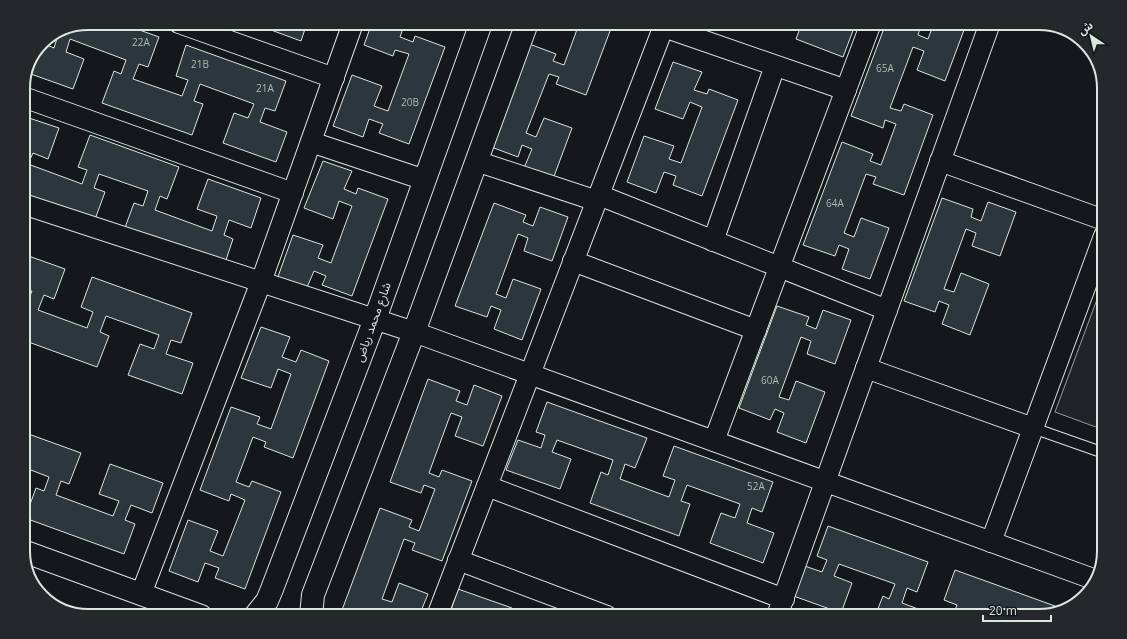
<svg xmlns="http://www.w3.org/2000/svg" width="1127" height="639" font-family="'Open Sans','Noto Sans Arabic',sans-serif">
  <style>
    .green { fill: #202428; stroke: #939e99 }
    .building { fill: #2c363c; stroke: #d8e6dc }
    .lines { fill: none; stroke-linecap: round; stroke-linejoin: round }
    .lane-casing { stroke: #d8e6dc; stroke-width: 12 }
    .street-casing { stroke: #d8e6dc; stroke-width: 22 }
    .secondary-casing { stroke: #d8e6dc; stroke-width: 24 }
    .lane { stroke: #14181c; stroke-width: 10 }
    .street { stroke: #14181c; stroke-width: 20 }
    .secondary { stroke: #14181c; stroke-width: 22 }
    .labels { text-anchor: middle; stroke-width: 3; stroke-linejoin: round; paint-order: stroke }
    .number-label { font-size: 10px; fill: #adbab4 }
    .street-label { font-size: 12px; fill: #d8e6dc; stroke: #14181c }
    .rim { fill: none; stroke: #d8e6dc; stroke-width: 2 }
  </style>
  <rect width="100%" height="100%" fill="#14181c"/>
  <path class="green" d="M1102,286H1104V430L1055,412Z"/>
  <g class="building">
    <path d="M88,23H120L159,37L148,67L139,64L133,79L182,96L188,80L176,76L186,45L286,81L275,111L265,108L260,122L287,132L276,162L223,143L234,113L248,118L254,104L200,84L194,101L203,104L192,135L102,103L114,71L121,74L126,60L70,39L66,52L84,59L73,89L28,73L42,43L54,48L58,35Z"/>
    <path d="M252,23H307L301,41Z"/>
    <path d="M372,23H405L400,37L413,42L415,36L445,47L409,144L379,133L383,124L369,119L363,137L333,126L352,75L382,86L374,106L388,111L409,54L395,50L393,56L364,45Z"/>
    <path d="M553,23H567L566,28Z"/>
    <path d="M577,23H613L586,95L556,84L559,77L549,74L526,133L536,137L544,118L572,128L553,179L524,168L532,149L522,145L518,157L486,145L524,42L556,54L553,61L564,65L579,24Z"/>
    <path d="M755,23H772L770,29Z"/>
    <path d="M802,23H842L854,28L843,57L796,39Z"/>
    <path d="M886,23H916L921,25L918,35L928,39L934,23H945L964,30L945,81L917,70L924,51L913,47L890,108L901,111L904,104L933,115L904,195L873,184L876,177L866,174L844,233L854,237L861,218L889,228L870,279L842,269L849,249L839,245L835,256L803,245L842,142L873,154L870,161L881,165L896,124L885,120L883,128L851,116Z"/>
    <path d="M673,62L702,72L694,90L707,94L709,89L738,100L702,196L673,185L676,176L664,172L656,193L627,182L644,136L674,146L669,159L681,163L702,107L690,102L683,119L655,109Z"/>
    <path d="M23,116L59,128L48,159L33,153L28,164L82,184L87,170L78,167L90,135L179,167L167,199L160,196L155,210L212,231L217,216L197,209L208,179L261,198L251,228L229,220L224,235L233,239L223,269L123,233L134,203L143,206L148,191L99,174L94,188L105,192L94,222L23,196Z"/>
    <path d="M323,161L352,171L344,189L356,194L358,188L388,199L352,296L322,285L326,276L314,271L305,292L276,282L293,235L323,245L318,258L331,263L352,206L339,201L333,219L304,208Z"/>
    <path d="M942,198L973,209L971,217L981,221L988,202L1016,212L1000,256L972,246L976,233L966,229L944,289L954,292L961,273L989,284L970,335L942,324L949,305L939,301L935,312L904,301Z"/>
    <path d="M494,203L526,215L523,222L533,226L540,207L568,217L552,261L524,251L528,238L518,234L496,294L506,298L513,279L541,289L522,340L494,329L501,310L491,306L487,317L455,306Z"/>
    <path d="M23,254L65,269L54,299L44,295L38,310L87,328L93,312L81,307L92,277L192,313L181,343L171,340L166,354L193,363L182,394L128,375L140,344L154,349L159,335L106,316L100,332L109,336L97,367L23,340V305L26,306L32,291L23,288Z"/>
    <path d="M777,306L809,317L806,325L816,329L823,310L851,320L835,364L807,354L811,341L801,337L779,397L789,400L796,381L825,392L806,443L777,432L784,413L775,409L770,420L739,408Z"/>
    <path d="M261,327L290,337L282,357L296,362L301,350L329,361L293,458L264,447L266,442L253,437L236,482L249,487L252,481L281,492L245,589L215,578L219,568L205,563L198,582L169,571L188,520L218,531L210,551L223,556L245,500L231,494L229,501L200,490L231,407L260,417L257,424L271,429L291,374L278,369L271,388L241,378Z"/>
    <path d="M428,379L460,391L456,401L467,405L474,385L502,396L483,446L455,436L462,417L451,413L429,473L439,477L442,470L472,481L442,561L412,550L415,543L404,539L382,599L392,602L399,583L428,594L419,616H387L388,615L378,611L376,616H357L342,610L380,508L412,520L409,527L419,531L435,489L424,485L421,493L390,482Z"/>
    <path d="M547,402L647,438L635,468L625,464L620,479L669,497L675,480L663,476L674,446L773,482L762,512L752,508L747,523L774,533L763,563L710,543L721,513L735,518L740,504L687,485L681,501L690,504L679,536L590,503L601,472L608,475L613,460L557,440L552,452L571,459L560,489L506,470L518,440L541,448L545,435L536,432Z"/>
    <path d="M23,432L81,453L69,484L61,481L56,495L113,516L119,501L99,494L110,464L163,483L152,513L131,505L125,520L135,524L124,554L25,518L36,488L44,491L49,477L23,467Z"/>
    <path d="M828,526L928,562L917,592L907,588L902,603L937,616H875L883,596L889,599L895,584L839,564L834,576L852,583L841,613L788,594L799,564L822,572L827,560L817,556Z"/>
    <path d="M955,570L1055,606L1052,612L1039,616H988L969,609L966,616H953L957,605L944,600Z"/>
    <path d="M458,589L512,608L509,616H449Z"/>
  </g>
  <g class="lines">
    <g class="lane-casing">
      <path id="lane" d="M1033,428L1104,453"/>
    </g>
    <g class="street-casing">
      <g id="street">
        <path d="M179,23L334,78"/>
        <path d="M664,27L846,90"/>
        <path d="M23,97L293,193"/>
        <path d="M311,142L425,180"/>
        <path d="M476,161L597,201"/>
        <path d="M940,161L1104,220"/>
        <path d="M599,195L887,310"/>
        <path d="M23,204L414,332L1096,580"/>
        <path d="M713,241L775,66"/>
        <path d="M573,261L756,330"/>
        <path d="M866,368L1033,428"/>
        <path d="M714,441L871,23"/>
        <path d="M487,486L784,599"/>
        <path d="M991,542L1104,236"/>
        <path d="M458,560L607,616"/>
        <path d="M141,594L261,282L353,23"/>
        <path d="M437,616L665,23"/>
        <path d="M777,616L990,23"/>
      </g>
    </g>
    <g class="secondary-casing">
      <g id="secondary">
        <path d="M23,551L201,616"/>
        <path d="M255,616L267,601L272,589L375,319L481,23"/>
        <path d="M311,616L313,595L414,332L527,23"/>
      </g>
    </g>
    <use href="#lane" class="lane"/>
    <use href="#street" class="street"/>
    <use href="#secondary" class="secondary"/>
  </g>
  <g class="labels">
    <g class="number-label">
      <text x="141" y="46">22A</text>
      <text x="200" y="68">21B</text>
      <text x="885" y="72">65A</text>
      <text x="265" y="92">21A</text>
      <text x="410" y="106">20B</text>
      <text x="835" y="207">64A</text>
      <text x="770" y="384">60A</text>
      <text x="756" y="490">52A</text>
    </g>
    <g class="street-label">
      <text transform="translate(373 322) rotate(-70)" y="4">شارع محمد رياض</text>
    </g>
  </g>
  <path d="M0 0H1127V639H0ZM88 30H1039A58 58 0 0 1 1097 88V551A58 58 0 0 1 1039 609H88A58 58 0 0 1 30 551V88A58 58 0 0 1 88 30Z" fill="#24282b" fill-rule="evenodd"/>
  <path class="rim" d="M88 30H1039A58 58 0 0 1 1097 88V551A58 58 0 0 1 1039 609H88A58 58 0 0 1 30 551V88A58 58 0 0 1 88 30Z"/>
  <g transform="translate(1091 36) rotate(325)" stroke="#14181c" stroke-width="3" paint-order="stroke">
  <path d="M0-3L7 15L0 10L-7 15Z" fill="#d8e6dc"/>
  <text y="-6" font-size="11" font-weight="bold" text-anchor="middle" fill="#d8e6dc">ش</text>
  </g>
  <path d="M983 615v6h68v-6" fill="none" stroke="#d8e6dc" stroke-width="2"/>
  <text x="989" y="615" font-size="12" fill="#d8e6dc" stroke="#14181c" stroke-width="3" paint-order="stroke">20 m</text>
</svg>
